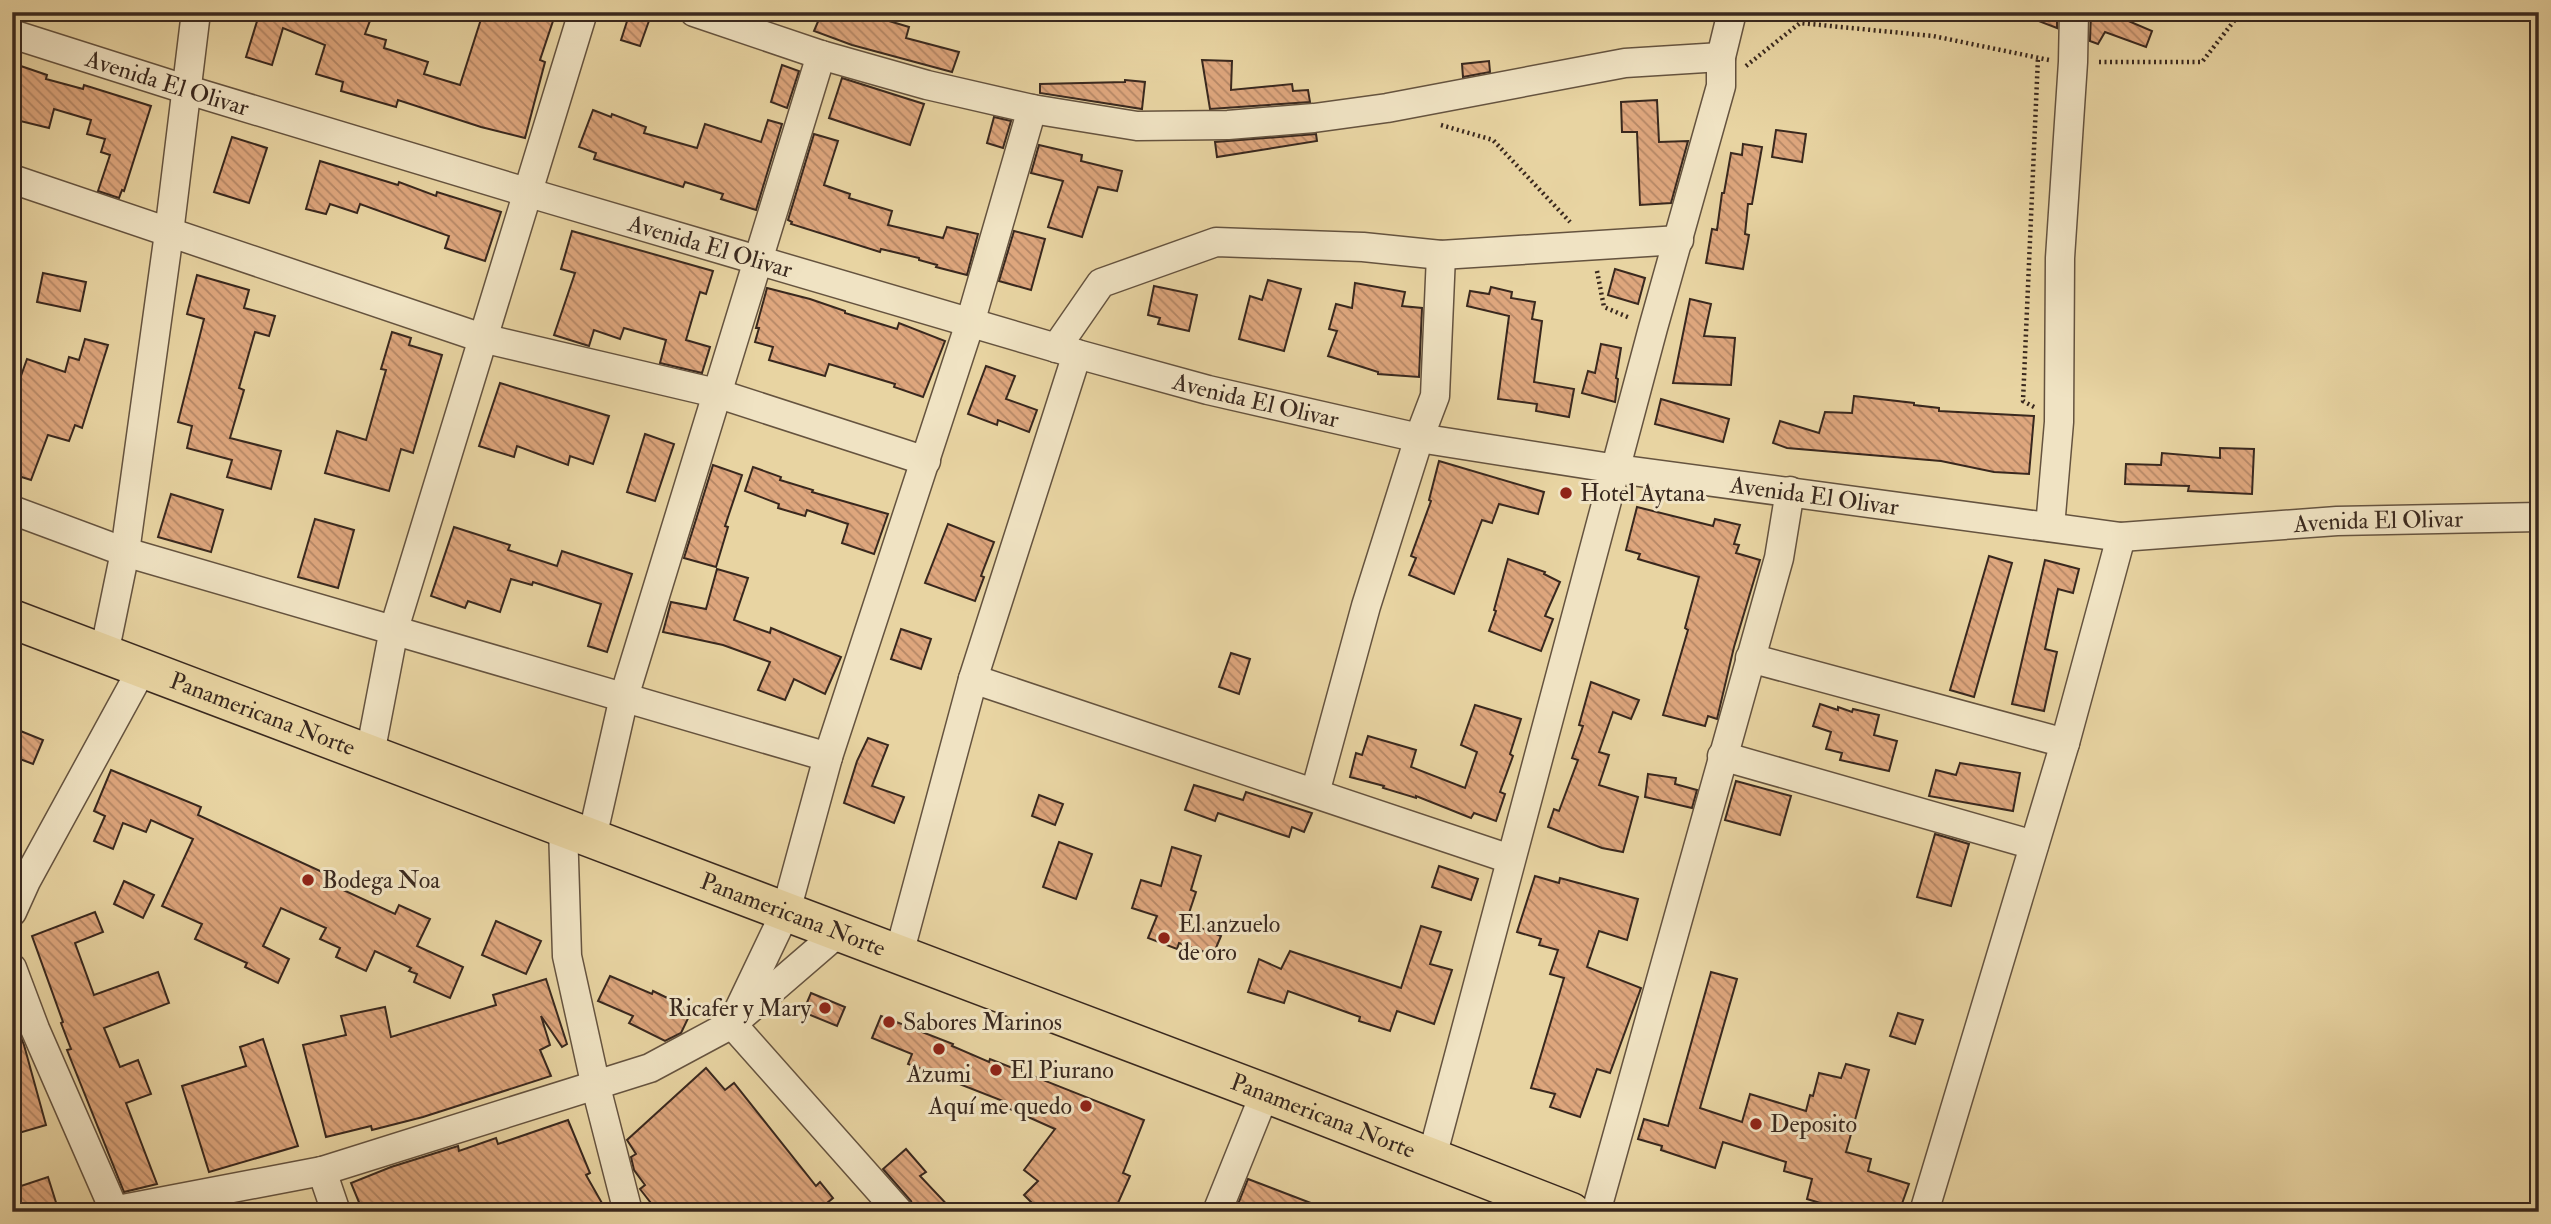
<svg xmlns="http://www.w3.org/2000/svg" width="2551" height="1224" font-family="'IM FELL Double Pica',serif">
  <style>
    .building { fill: url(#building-back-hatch); stroke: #39281e; stroke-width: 2 }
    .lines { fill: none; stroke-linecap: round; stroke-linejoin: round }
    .minor-casing { stroke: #65533f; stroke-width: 31 }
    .highway-casing { stroke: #39281e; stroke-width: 41 }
    .path { stroke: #39281e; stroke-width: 4.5; stroke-dasharray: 2 3.5; stroke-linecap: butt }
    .minor { stroke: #f0e3c3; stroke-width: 28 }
    .highway { stroke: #e8d4a2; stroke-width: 38 }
    .poi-dot { fill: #8f2418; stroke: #f0e3c3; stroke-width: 2.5 }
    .labels { text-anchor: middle; stroke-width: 6; stroke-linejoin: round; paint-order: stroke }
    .street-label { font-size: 24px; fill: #39281e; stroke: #f0e3c3 }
    .poi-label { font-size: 24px; fill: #39281e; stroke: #f0e3c3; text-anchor: start }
  </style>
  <defs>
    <pattern id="building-back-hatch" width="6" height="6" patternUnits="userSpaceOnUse" patternTransform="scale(1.75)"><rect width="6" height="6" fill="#dea67d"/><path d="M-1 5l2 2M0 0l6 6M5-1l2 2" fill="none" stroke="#b58766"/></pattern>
  </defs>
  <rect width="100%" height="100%" fill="#e8d4a2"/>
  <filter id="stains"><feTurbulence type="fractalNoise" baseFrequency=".00286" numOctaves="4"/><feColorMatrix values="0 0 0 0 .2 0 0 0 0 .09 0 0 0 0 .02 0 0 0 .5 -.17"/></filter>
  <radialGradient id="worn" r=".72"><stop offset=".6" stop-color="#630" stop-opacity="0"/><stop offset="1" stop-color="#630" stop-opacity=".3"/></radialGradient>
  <g class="building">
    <path d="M246,12H353L371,18L365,34L386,40L384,48L428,62L424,74L460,85L483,13L508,21L511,12H556L540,60L545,62L525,138L481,127L398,100L396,107L341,91L343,82L316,74L325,45L283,28L272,65L246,57L258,18Z"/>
    <path d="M630,12L650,18L640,46L621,40Z"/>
    <path d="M822,12H859L909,27L906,38L959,52L952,72L852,45L814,31Z"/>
    <path d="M2020,12H2057V28L2020,14Z"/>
    <path d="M2091,12H2113L2112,14L2152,31L2146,47L2105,32L2098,44L2090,41Z"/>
    <path d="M1202,60L1232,61L1231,90L1292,84L1293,91L1308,90L1310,102L1210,109Z"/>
    <path d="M1489,61L1490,72L1463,77L1462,64Z"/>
    <path d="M12,63L47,75L46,79L83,89L84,85L151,106L124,191L122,190L119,198L98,191L110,155L101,152L105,139L87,134L91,120L54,109L49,128L12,119Z"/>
    <path d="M782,65L799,71L787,108L771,102Z"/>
    <path d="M842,78L924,104L910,145L829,118Z"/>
    <path d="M1125,80L1145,82L1142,109L1040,93V84L1125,82Z"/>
    <path d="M1657,100L1659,142L1688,141L1671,203L1640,205L1637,132H1622L1621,102Z"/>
    <path d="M593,110L611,117L612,114L646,127L644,133L697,148L705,124L761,142L768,120L782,124L756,210L721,199L723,194L685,182L683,187L594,159L596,153L579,147Z"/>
    <path d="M994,117L1011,121L1003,148L987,143Z"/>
    <path d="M1776,130L1806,134L1802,162L1772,157Z"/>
    <path d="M814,134L838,141L824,185L850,194L849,198L892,211L888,225L943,238L947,227L978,234L967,275L936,267L937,265L919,260V258L881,249L880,252L791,224L792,222L788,220Z"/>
    <path d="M1316,134L1317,141L1217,157L1215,142Z"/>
    <path d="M232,137L267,148L249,203L214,192Z"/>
    <path d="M1743,144L1762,147L1752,204H1748L1745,234L1749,235L1743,269L1706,263L1712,229L1717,230L1722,193H1724L1731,153L1742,155Z"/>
    <path d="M1039,145L1082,155L1081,161L1122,171L1117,191L1098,187L1082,237L1048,227L1063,181L1031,173Z"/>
    <path d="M320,161L398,185L399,182L436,196L437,192L501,212L485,261L445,248L449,236L360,204L357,213L330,204L326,214L306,209Z"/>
    <path d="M572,231L713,271L706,294L700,292L686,340L710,347L702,373L660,363L666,340L624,328L620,339L594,330L589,346L554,335L575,273L561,269Z"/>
    <path d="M1014,231L1045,239L1031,290L999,281Z"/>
    <path d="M1615,269L1645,278L1638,304L1608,295Z"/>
    <path d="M43,273L86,282L80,311L37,302Z"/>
    <path d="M197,275L249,290L244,308L275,316L269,336L255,332L239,388L244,390L230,438L281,451L271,489L227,477L232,460L187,448L192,426L178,422L204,319L187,314Z"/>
    <path d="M1268,280L1301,289L1284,351L1239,339L1250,296L1262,300Z"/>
    <path d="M1355,283L1405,292L1402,306L1422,308L1419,377L1378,374V372L1328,356L1337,331L1329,329L1336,304L1352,308Z"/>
    <path d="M1154,286L1197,295L1189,331L1158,324L1160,318L1148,315Z"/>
    <path d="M1491,287L1512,292L1511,298L1535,302L1532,319L1542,321L1534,382L1574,389L1569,417L1536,411L1537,404L1498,399L1509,316L1467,306L1470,291L1489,294Z"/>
    <path d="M767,288L810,299L845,311V313L897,329L899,323L945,341L923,397L894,387L895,384L829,364L825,376L769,360L773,347L755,342L759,328H756Z"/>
    <path d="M1690,299L1711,304L1704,336L1735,338L1731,385L1673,383Z"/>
    <path d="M392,332L411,338L409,345L442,355L413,453L401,449L389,491L325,473L337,431L366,440L386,370L381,369Z"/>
    <path d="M85,339L108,345L82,428L75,425L69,441L48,435L31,480L12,474V401L27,359L65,372L69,357L79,360Z"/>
    <path d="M1601,344L1621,348L1616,378L1618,379L1615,402L1582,393L1588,371L1595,373Z"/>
    <path d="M986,366L1015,376L1006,399L1037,410L1029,432L998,420L997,425L968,414Z"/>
    <path d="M500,383L609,416L593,464L570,456L568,465L517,446L514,457L479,446Z"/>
    <path d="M1854,396L1914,403V405L1939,408V411L2034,416L2029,474L1994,472L1941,461L1787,448L1773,443L1780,421L1819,433L1825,412L1852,413Z"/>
    <path d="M1661,399L1729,419L1723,442L1655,424Z"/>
    <path d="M645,434L674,444L655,501L627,492Z"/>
    <path d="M2220,448L2254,449L2252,494L2188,491L2189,486L2125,484L2126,464L2161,465L2162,453L2220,458Z"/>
    <path d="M1439,461L1544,492L1538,514L1499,504L1492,523L1482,520L1454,594L1409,575L1416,558L1411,556L1431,501L1429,500Z"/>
    <path d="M713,465L742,475L725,526L728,527L716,567L684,558Z"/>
    <path d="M753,467L781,477L780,480L813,490L812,492L888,514L874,554L842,543L848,524L807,510L805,516L778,508L779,504L745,491Z"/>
    <path d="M171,494L223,510L211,552L158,537Z"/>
    <path d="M1637,507L1713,526L1715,519L1740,525L1734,544L1739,545L1736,553L1760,560L1734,647L1717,719L1708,716L1705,726L1663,715L1688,630L1685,628L1699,577L1638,559L1640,554L1626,550Z"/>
    <path d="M315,519L354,530L338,588L298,577Z"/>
    <path d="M948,524L994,542L981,576L984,577L975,601L925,583Z"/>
    <path d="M454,527L510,545L508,550L557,566L562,551L632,574L607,652L588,646L601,604L533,582L532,585L511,579L500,612L468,601L465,608L431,596Z"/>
    <path d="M1989,556L2012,563L1974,697L1950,690Z"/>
    <path d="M1508,559L1545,572L1544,574L1560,582L1545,616L1553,619L1541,651L1489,631L1496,611L1494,610Z"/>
    <path d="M2045,560L2079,569L2073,593L2058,589L2045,649L2057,652L2044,711L2012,704Z"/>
    <path d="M717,569L748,578L734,620L770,633L771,628L841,657L825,694L794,679L785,700L758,690L770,662L723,645L663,632L671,602L706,609Z"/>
    <path d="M901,629L931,639L921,669L891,659Z"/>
    <path d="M1231,653L1250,659L1239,694L1219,687Z"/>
    <path d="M1591,682L1639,700L1631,719L1613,712L1599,752L1609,755L1599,785L1638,797L1623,852L1602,848L1548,827L1554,809L1559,811L1578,760L1572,758L1583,726L1579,725Z"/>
    <path d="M1820,704L1838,710V707L1852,712L1853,709L1879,715L1874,735L1897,741L1889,771L1840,760L1842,753L1826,749L1831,732L1813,726Z"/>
    <path d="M1475,705L1521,719L1510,754L1513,756L1500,792L1505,794L1496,821L1474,813L1471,818L1416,796V798L1383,788L1384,786L1350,777L1356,753L1362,755L1368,736L1416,750L1411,767L1465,788L1477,752L1461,745Z"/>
    <path d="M18,730L43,740L33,764L12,756V745Z"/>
    <path d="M868,738L888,745L872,786L904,797L894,823L844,803L857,761Z"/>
    <path d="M1960,763L2020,773L2013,811L1929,796L1936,770L1956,775Z"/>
    <path d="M111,770L201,807L198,815L331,876L328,883L395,914L399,905L430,919L417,946L463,967L450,998L414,982L417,974L409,971L411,968L375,951L366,971L336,957L340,948L320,939L326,928L281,908L263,946L289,959L278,983L245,967L247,963L195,939L202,924L162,906L193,839L151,820L146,832L123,823L113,849L94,841L105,816L94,811Z"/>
    <path d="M1648,774L1676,778L1675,784L1697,790L1692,808L1645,797Z"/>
    <path d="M1736,781L1791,796L1780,835L1725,820Z"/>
    <path d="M1194,785L1243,800L1246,792L1312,813L1304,832L1292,827L1289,837L1218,813L1215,821L1185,810Z"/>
    <path d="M1039,795L1063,804L1055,825L1032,816Z"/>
    <path d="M1935,834L1969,844L1951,906L1917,897Z"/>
    <path d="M1059,842L1092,854L1076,899L1043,887Z"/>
    <path d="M1172,847L1201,856L1191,890L1196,892L1186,922L1221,936L1213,955L1179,943L1177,949L1148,938L1157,916L1132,908L1141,880L1161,886Z"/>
    <path d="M1439,866L1478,879L1471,900L1432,887Z"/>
    <path d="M1535,876L1559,883L1560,878L1638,899L1627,940L1599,931L1587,967L1641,988L1610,1073L1597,1069L1580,1117L1550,1107L1555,1094L1531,1088L1564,978L1550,974L1558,950L1539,945L1541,939L1517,932Z"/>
    <path d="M124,881L154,895L143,918L114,904Z"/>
    <path d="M95,912L103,932L75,943L94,995L158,972L169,1003L104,1028L120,1067L138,1060L151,1094L126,1103L157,1184L124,1192L67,1050L71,1049L61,1023L63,1022L32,936Z"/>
    <path d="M496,921L541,941L526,974L482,955Z"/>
    <path d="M1421,926L1441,932L1430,964L1452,970L1434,1024L1397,1011L1390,1031L1359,1021L1360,1017L1288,991L1284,1003L1248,992L1259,959L1281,969L1290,951L1401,988Z"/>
    <path d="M1711,972L1737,979L1700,1108L1742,1122L1750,1094L1806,1111L1810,1095L1813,1096L1819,1073L1841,1078L1846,1064L1869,1070L1846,1152L1871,1159L1868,1171L1909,1184L1899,1212H1850L1807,1199L1812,1179L1784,1171L1786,1162L1723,1142L1715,1168L1661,1150L1662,1146L1638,1139L1644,1119L1668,1126Z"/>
    <path d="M610,976L652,994L653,991L692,1010L681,1033L665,1041L629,1023L633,1016L598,1001Z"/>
    <path d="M546,979L567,1044L562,1047L541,1016L550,1045L540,1050L551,1076L423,1117L372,1130L371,1126L326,1137L303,1045L346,1035L341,1016L385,1007L391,1037L496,1005L493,995Z"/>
    <path d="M811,993L845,1007L837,1026L803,1012Z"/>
    <path d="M1898,1013L1923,1020L1915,1044L1890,1036Z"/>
    <path d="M881,1016L953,1044L952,1046L989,1062L990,1059L1144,1120L1123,1173L1130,1176L1114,1212H1041L1024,1195L1038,1181L1024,1170L1055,1129L1001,1105L1003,1101L908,1064L912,1054L872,1038Z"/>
    <path d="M12,1025H16L24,1045L46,1125L12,1135Z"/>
    <path d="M263,1039L298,1146L209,1172L182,1086L246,1066L240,1047Z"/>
    <path d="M706,1068L725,1090L734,1083L816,1186L820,1182L833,1198L816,1212H658L640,1189L645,1185L634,1170L631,1157L636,1154L627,1140Z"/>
    <path d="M568,1120L590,1173L586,1175L607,1212H396L393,1203L372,1212H363L351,1183L391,1167L458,1146L459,1151L496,1138L498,1144Z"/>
    <path d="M906,1149L926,1172L920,1176L954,1212H915L911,1201L883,1169Z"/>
    <path d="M48,1177L59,1212H12V1189Z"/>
    <path d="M1248,1179L1329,1210V1212H1235Z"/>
  </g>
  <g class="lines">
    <g class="minor-casing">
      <g id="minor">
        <path d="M694,12L821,55L927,85L1032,109L1137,126L1228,125L1314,118L1387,108L1625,63L1721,57"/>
        <path id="s1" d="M12,34L188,90L526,192L1077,354L1208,390L1419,438L1617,469L2121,537L2337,521L2539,517"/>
        <path d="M12,179L482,338L716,393L926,461"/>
        <path d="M1056,348L1101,283L1216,242L1363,247L1441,255L1679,240"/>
        <path d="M12,510L125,552L828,757"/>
        <path d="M2050,527L2059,422L2060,258L2073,62L2074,12"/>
        <path d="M104,654L125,552L169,233L196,12"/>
        <path d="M1750,658L2065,743"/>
        <path d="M973,679L1510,859"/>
        <path d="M370,754L394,629L583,12"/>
        <path d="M1722,756L2034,845"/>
        <path d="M1315,793L1366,606L1419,438L1435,396L1441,255"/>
        <path d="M563,827L567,956L596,1087L628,1212"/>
        <path d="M592,838L624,697L821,55"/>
        <path d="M12,912L26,881L142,669"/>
        <path d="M899,954L973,679L1077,354"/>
        <path d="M12,968L35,1029L115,1212"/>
        <path d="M1432,1157L1653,328L1721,86V57L1732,12"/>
        <path d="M322,1171L336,1212"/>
        <path d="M107,1212L322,1171L650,1068L732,1024L840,931"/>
        <path d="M899,1212L732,1024L786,911L828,757L970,323L1032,109"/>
        <path d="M1217,1212L1265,1093"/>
        <path d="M1596,1212L1779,558L1790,491"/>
        <path d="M1924,1212L2065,743L2121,537"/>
      </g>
    </g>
    <g class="highway-casing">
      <g id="highway">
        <path id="s2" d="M12,619L1265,1093L1571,1212"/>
      </g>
    </g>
    <g class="path">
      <path d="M2099,62H2202L2241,12"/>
      <path d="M1746,66L1800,23L1933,36L2049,60"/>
      <path d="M1441,125L1493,140L1570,222"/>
      <path d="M1597,271L1604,307L1630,318"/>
      <path d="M2034,407L2023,401L2038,57"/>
    </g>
    <use href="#minor" class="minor"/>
    <use href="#highway" class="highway"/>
  </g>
  <g class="poi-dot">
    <circle cx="1566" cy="493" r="7"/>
    <circle cx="308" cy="880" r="7"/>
    <circle cx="1164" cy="938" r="7"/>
    <circle cx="825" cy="1008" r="7"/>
    <circle cx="889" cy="1022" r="7"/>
    <circle cx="939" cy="1049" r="7"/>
    <circle cx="996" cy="1070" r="7"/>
    <circle cx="1086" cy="1106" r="7"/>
    <circle cx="1756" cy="1124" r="7"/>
  </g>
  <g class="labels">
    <g class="street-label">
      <text dy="8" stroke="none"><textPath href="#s1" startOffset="163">Avenida El Olivar</textPath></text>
      <text dy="8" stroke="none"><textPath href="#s1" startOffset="730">Avenida El Olivar</textPath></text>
      <text dy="8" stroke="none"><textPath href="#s1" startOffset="1297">Avenida El Olivar</textPath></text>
      <text dy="8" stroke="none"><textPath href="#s1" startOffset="1864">Avenida El Olivar</textPath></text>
      <text dy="8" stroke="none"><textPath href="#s1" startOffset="2431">Avenida El Olivar</textPath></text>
      <text dy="8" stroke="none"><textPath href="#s2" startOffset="268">Panamericana Norte</textPath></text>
      <text dy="8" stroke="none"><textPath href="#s2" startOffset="835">Panamericana Norte</textPath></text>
      <text dy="8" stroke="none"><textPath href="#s2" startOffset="1402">Panamericana Norte</textPath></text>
    </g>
    <g class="poi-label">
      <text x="1580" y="501">Hotel Aytana</text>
      <text x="322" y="888">Bodega Noa</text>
      <text x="1178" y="932">El anzuelo<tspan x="1178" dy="28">de oro</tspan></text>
      <text x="811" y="1016" text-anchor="end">Ricafer y Mary</text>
      <text x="903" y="1030">Sabores Marinos</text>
      <text x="1010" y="1078">El Piurano</text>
      <text x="939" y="1082" text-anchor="middle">Azumi</text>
      <text x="1072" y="1114" text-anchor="end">Aquí me quedo</text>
      <text x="1770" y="1132">Deposito</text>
    </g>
  </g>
  <rect width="2551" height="1224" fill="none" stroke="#e8d4a2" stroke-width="42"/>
  <rect x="14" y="14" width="2523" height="1196" fill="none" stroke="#39281e" stroke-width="3.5"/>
  <rect x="21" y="21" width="2509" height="1182" fill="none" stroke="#39281e" stroke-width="2"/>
  <rect width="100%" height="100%" filter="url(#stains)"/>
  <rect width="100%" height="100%" fill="url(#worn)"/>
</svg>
